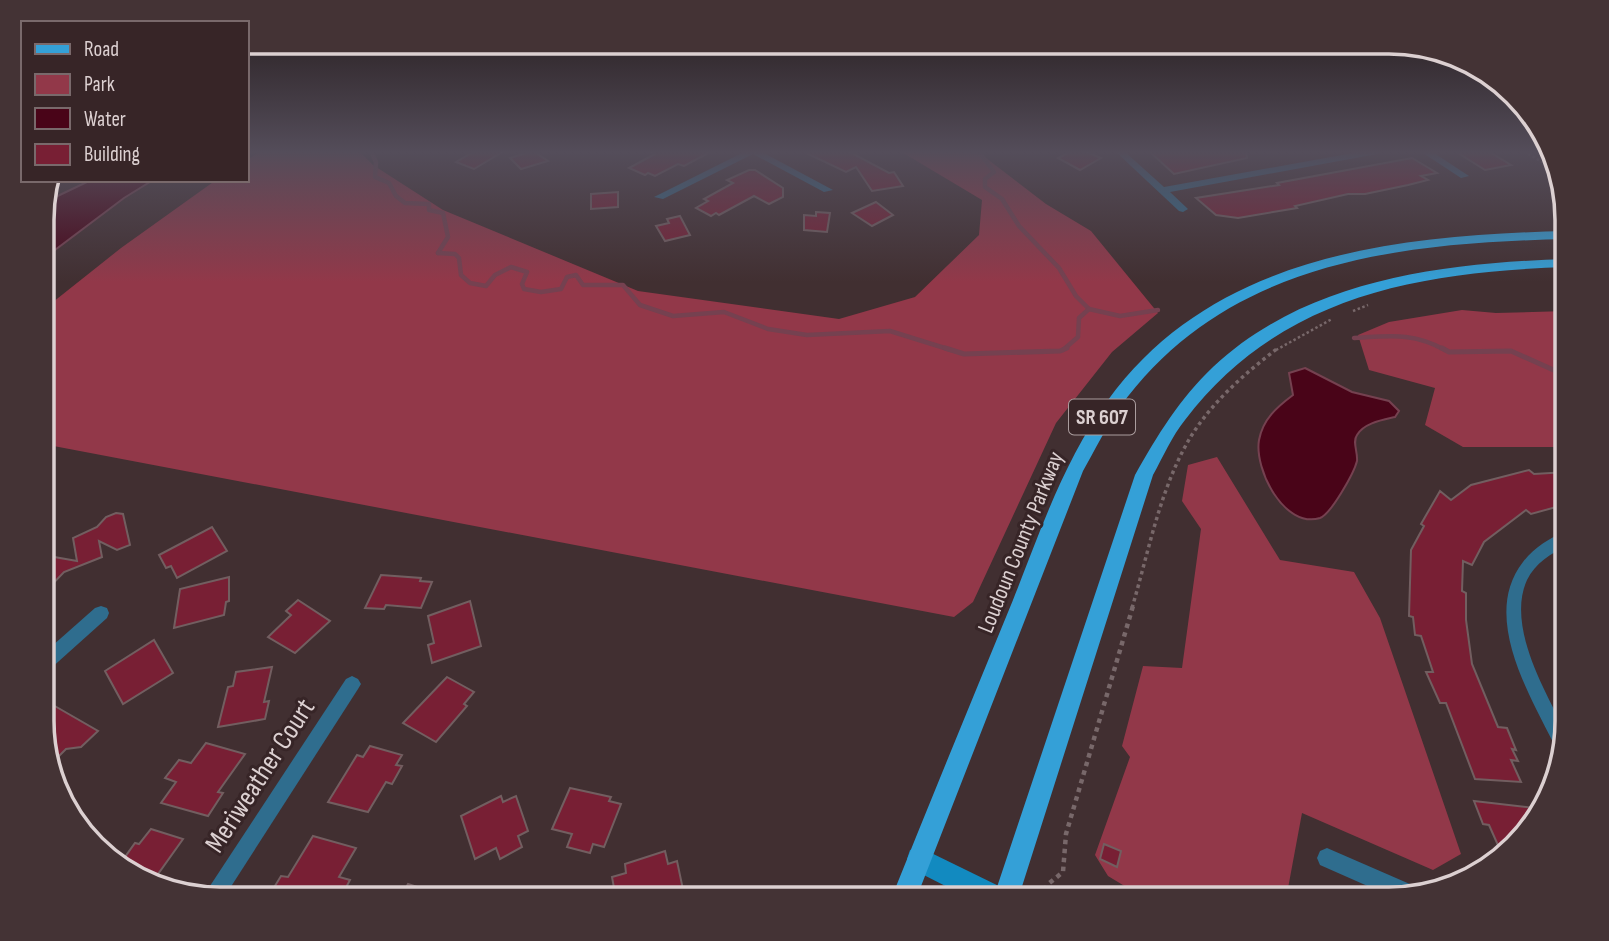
<svg xmlns="http://www.w3.org/2000/svg" width="1609" height="941" font-family="'Sofia Sans Condensed',sans-serif">
  <style>
    .green { fill: #923849 }
    .water { fill: #490418; stroke: #754150; stroke-width: 2 }
    .lines { fill: none; stroke-linecap: round; stroke-linejoin: round }
    .stream-far1 { stroke: #754150; stroke-width: 4.5 }
    .stream { stroke: #754150; stroke-width: 5 }
    .building { fill: #781f34; stroke: #725e60; stroke-width: 2 }
    .path-far2 { stroke: #78686a; stroke-width: 2.5; stroke-dasharray: 2.5 2.5; stroke-linecap: butt }
    .path-far1 { stroke: #78686a; stroke-width: 3.5; stroke-dasharray: 3.5 3.5; stroke-linecap: butt }
    .path { stroke: #78686a; stroke-width: 4.5; stroke-dasharray: 4.5 4.5; stroke-linecap: butt }
    .street { fill: #2f6d8e; fill-rule: evenodd }
    .secondary { fill: #128ac0; fill-rule: evenodd }
    .primary { fill: #34a0d7; fill-rule: evenodd }
    .labels { text-anchor: middle; stroke-width: 6; stroke-linejoin: round; paint-order: stroke }
    .shield { fill: #372527; stroke: #aa9d9e; stroke-width: 2 }
    .shield-label { font-size: 21px; font-weight: bold; fill: #dcd0d1 }
    .street-label { font-size: 23px; fill: #dcd0d1; stroke: #372527 }
    .near-street-label { font-size: 28px; fill: #dcd0d1; stroke: #372527 }
    .rim { fill: none; stroke: #dcd0d1; stroke-width: 3.5 }
  </style>
  <rect width="100%" height="100%" fill="#412f31"/>
  <g class="green">
    <path d="M261,151H359L373,165L443,210L638,291L839,319L915,297L979,235L982,200L900,151H977L1046,204L1091,231L1158,313L1112,352L1056,423L973,602L954,617L43,444V310L121,248L216,180H247V160Z"/>
    <path d="M1462,310L1496,313L1567,311V447H1463L1425,425L1435,388L1369,370L1358,335L1389,322Z"/>
    <path d="M1217,457L1280,560L1354,572L1380,618L1461,854L1433,870L1302,813L1286,899H1146L1108,876L1095,855L1130,757L1122,746L1143,666L1182,668L1201,529L1182,501L1188,465Z"/>
  </g>
  <g class="water">
    <path d="M91,180H153L124,198L43,259V203Z"/>
    <path d="M1305,368L1352,392L1389,401L1399,411L1395,417C1382,420 1364,423 1357,435C1352,442 1358,452 1357,461C1354,473 1331,514 1320,518C1284,529 1254,469 1259,440C1263,419 1277,407 1293,395L1289,373Z"/>
  </g>
  <g class="lines">
    <g class="stream-far1">
      <path d="M371,151L376,162L375,177L389,183L396,196L405,203L429,204V210L443,213L448,237L438,253"/>
      <path d="M974,151L979,152L994,172L985,179V187L1002,199L1019,226L1059,268L1076,296L1089,309"/>
      <path d="M438,253L455,254L459,258L461,275L470,283L486,286L495,275L511,267L527,272L522,284L524,289L541,292L561,289L567,277L576,275L583,285H623L640,305L673,316L724,312L768,329L807,335L890,331L951,350"/>
      <path d="M1354,338C1390,336 1413,332 1445,350"/>
      <path d="M1063,350L1078,337L1079,318L1089,309L1120,316L1158,310"/>
    </g>
    <g class="stream">
      <path d="M945,348L964,354L1060,351L1067,348"/>
      <path d="M1442,348L1449,352L1511,351L1567,376"/>
    </g>
  </g>
  <g class="building">
    <path d="M475,151H504L474,169L456,162Z"/>
    <path d="M533,151L548,161L521,169L510,158Z"/>
    <path d="M648,151H712L684,166L678,164L655,176L648,173L645,175L629,168L655,154Z"/>
    <path d="M802,151H848L889,173L894,172L903,186L872,191L856,167L846,172Z"/>
    <path d="M1072,151H1084L1101,158L1080,170L1058,158Z"/>
    <path d="M1149,151H1246L1247,158L1174,174Z"/>
    <path d="M1455,151H1488L1511,165L1485,170Z"/>
    <path d="M1412,158L1437,173L1421,176L1428,180L1408,185L1365,194H1348L1295,206L1297,208L1238,218L1216,215L1196,198L1279,185L1277,183Z"/>
    <path d="M749,170H755L783,188V197L769,204L754,196L719,215L716,213L711,216L696,208L708,201L704,199L733,183L727,180Z"/>
    <path d="M618,192V207L591,209V194Z"/>
    <path d="M876,202L893,215L872,226L852,213Z"/>
    <path d="M816,212L830,213L827,232L804,230V215L816,216Z"/>
    <path d="M680,216L690,235L665,241L656,226L669,223L667,219Z"/>
    <path d="M1529,470L1534,474L1567,472V504L1531,514L1526,510L1484,542L1472,565L1463,561L1462,591L1466,593V620L1472,664L1498,727L1507,728L1516,750L1512,749L1518,761L1511,760L1521,782L1475,779L1446,703H1440L1426,672H1433L1421,636L1415,635L1413,617L1409,616L1411,550L1424,526L1421,524L1440,491L1451,500L1471,485Z"/>
    <path d="M116,513L123,514L130,545L117,550L99,541L102,557L64,572L43,594V555L77,561L73,538L97,527L106,517Z"/>
    <path d="M212,527L227,551L177,578L171,566L166,568L159,555Z"/>
    <path d="M381,575L421,578L420,581L432,582L421,608L386,605L384,609L365,608Z"/>
    <path d="M229,577V601L226,602L224,615L174,628L180,589Z"/>
    <path d="M298,600L330,621L295,653L268,637L291,615L286,611Z"/>
    <path d="M470,601L481,646L432,663L428,645L434,643L428,616Z"/>
    <path d="M154,640L173,673L123,704L105,671Z"/>
    <path d="M272,667L264,702L269,701L265,719L218,727L228,687L233,686L236,672Z"/>
    <path d="M447,677L474,692L464,704L467,706L436,742L403,723Z"/>
    <path d="M53,705L98,731L81,747L66,749L51,764L43,743V714Z"/>
    <path d="M206,743L245,754L218,792L223,793L208,816L161,803L176,782L165,778L179,760L191,763Z"/>
    <path d="M370,746L402,755L396,765L402,766L392,784L386,782L368,812L328,802L357,755L363,757Z"/>
    <path d="M570,788L611,797L609,801L621,804L604,847L593,844L590,853L567,847L572,834L552,829Z"/>
    <path d="M501,796L503,802L516,796L528,831L518,836L522,847L500,859L496,848L475,859L461,816Z"/>
    <path d="M1474,801L1543,809L1501,852L1489,825L1483,824Z"/>
    <path d="M151,829L183,839L153,881L131,875L120,864L135,843L139,844Z"/>
    <path d="M313,836L356,848L339,877L350,880L340,899H267L281,876L288,877Z"/>
    <path d="M1104,844L1121,851L1117,867L1100,859Z"/>
    <path d="M665,851L668,864L677,861L685,899H616L612,877L626,873L625,864Z"/>
    <path d="M408,884L445,896V899H400Z"/>
  </g>
  <g class="lines">
    <g class="path-far2">
      <path d="M1524,151L1555,170"/>
      <path d="M1353,311L1368,305"/>
      <path d="M1276,350L1332,319"/>
    </g>
    <path class="path-far1" d="M1132,608C1148,554 1159,494 1186,445C1207,406 1244,374 1278,348"/>
    <path class="path" d="M1043,899L1047,885L1063,872L1066,834L1133,606"/>
    <g class="street">
      <path d="M746,151H760L833,190L824,192L753,154L663,199L654,197Z"/>
      <path d="M1115,151H1124L1164,187L1364,151H1382L1377,154L1170,192L1188,209L1183,212L1179,211Z"/>
      <path d="M1420,151H1431L1469,176L1461,178Z"/>
      <path d="M1567,531V545C1551,554 1535,563 1527,580C1506,626 1546,693 1566,732L1561,752L1557,750C1531,697 1480,617 1523,562C1533,549 1550,537 1567,531Z"/>
      <path d="M101,606L107,608L109,613L107,618L49,670L43,672V654L95,608Z"/>
      <path d="M352,676L358,679L361,684L358,689L223,899L204,895L346,679Z"/>
      <path d="M1327,848L1419,888L1421,892L1397,899L1320,865L1317,858L1320,851Z"/>
    </g>
    <path class="secondary" d="M919,847L1007,890L1010,899H971L910,868L907,859L910,850Z"/>
    <g class="primary">
      <path d="M1567,231V239C1401,243 1226,260 1120,407C1106,427 1095,450 1083,471L916,899H891C931,799 972,700 1013,600C1040,532 1064,460 1108,400C1214,253 1401,235 1567,231Z"/>
      <path d="M1567,259V267C1419,272 1280,295 1185,420C1172,436 1163,457 1153,475L1018,899H993L1135,475C1157,436 1180,398 1213,367C1307,279 1444,263 1567,259Z"/>
    </g>
  </g>
  <linearGradient id="sky" x2="0" y2="1"><stop stop-color="#241a1b"/><stop offset="0.54" stop-color="#544d5a"/><stop offset="1" stop-color="#544d5a" stop-opacity="0"/></linearGradient>
  <rect width="1609" height="282" fill="url(#sky)"/>
  <g class="labels">
    <rect class="shield" x="1069" y="399.5" width="66" height="35" rx="5"/>
    <g class="shield-label">
      <text x="1102" y="424">SR 607</text>
    </g>
    <g class="street-label">
      <text transform="translate(1020 542) rotate(-68)" y="8">Loudoun County Parkway</text>
    </g>
    <g class="near-street-label">
      <text transform="translate(259 775) rotate(-57)" y="10">Meriweather Court</text>
    </g>
  </g>
  <path d="M0 0H1609V941H0ZM220 54H1389A166 166 0 0 1 1555 220V721A166 166 0 0 1 1389 887H220A166 166 0 0 1 54 721V220A166 166 0 0 1 220 54Z" fill="#443335" fill-rule="evenodd"/>
  <path class="rim" d="M220 54H1389A166 166 0 0 1 1555 220V721A166 166 0 0 1 1389 887H220A166 166 0 0 1 54 721V220A166 166 0 0 1 220 54Z"/>
  <rect x="21" y="21" width="228" height="161" fill="#372527" stroke="#79696b" stroke-width="2"/>
  <rect x="35" y="44" width="35" height="10" fill="#34a0d7" stroke="#79696b" stroke-width="2"/>
  <text x="84" y="56" font-size="21" fill="#dcd0d1">Road</text>
  <rect x="35" y="74" width="35" height="21" fill="#923849" stroke="#79696b" stroke-width="2"/>
  <text x="84" y="91" font-size="21" fill="#dcd0d1">Park</text>
  <rect x="35" y="108" width="35" height="21" fill="#490418" stroke="#79696b" stroke-width="2"/>
  <text x="84" y="126" font-size="21" fill="#dcd0d1">Water</text>
  <rect x="35" y="144" width="35" height="21" fill="#781f34" stroke="#79696b" stroke-width="2"/>
  <text x="84" y="161" font-size="21" fill="#dcd0d1">Building</text>
</svg>
